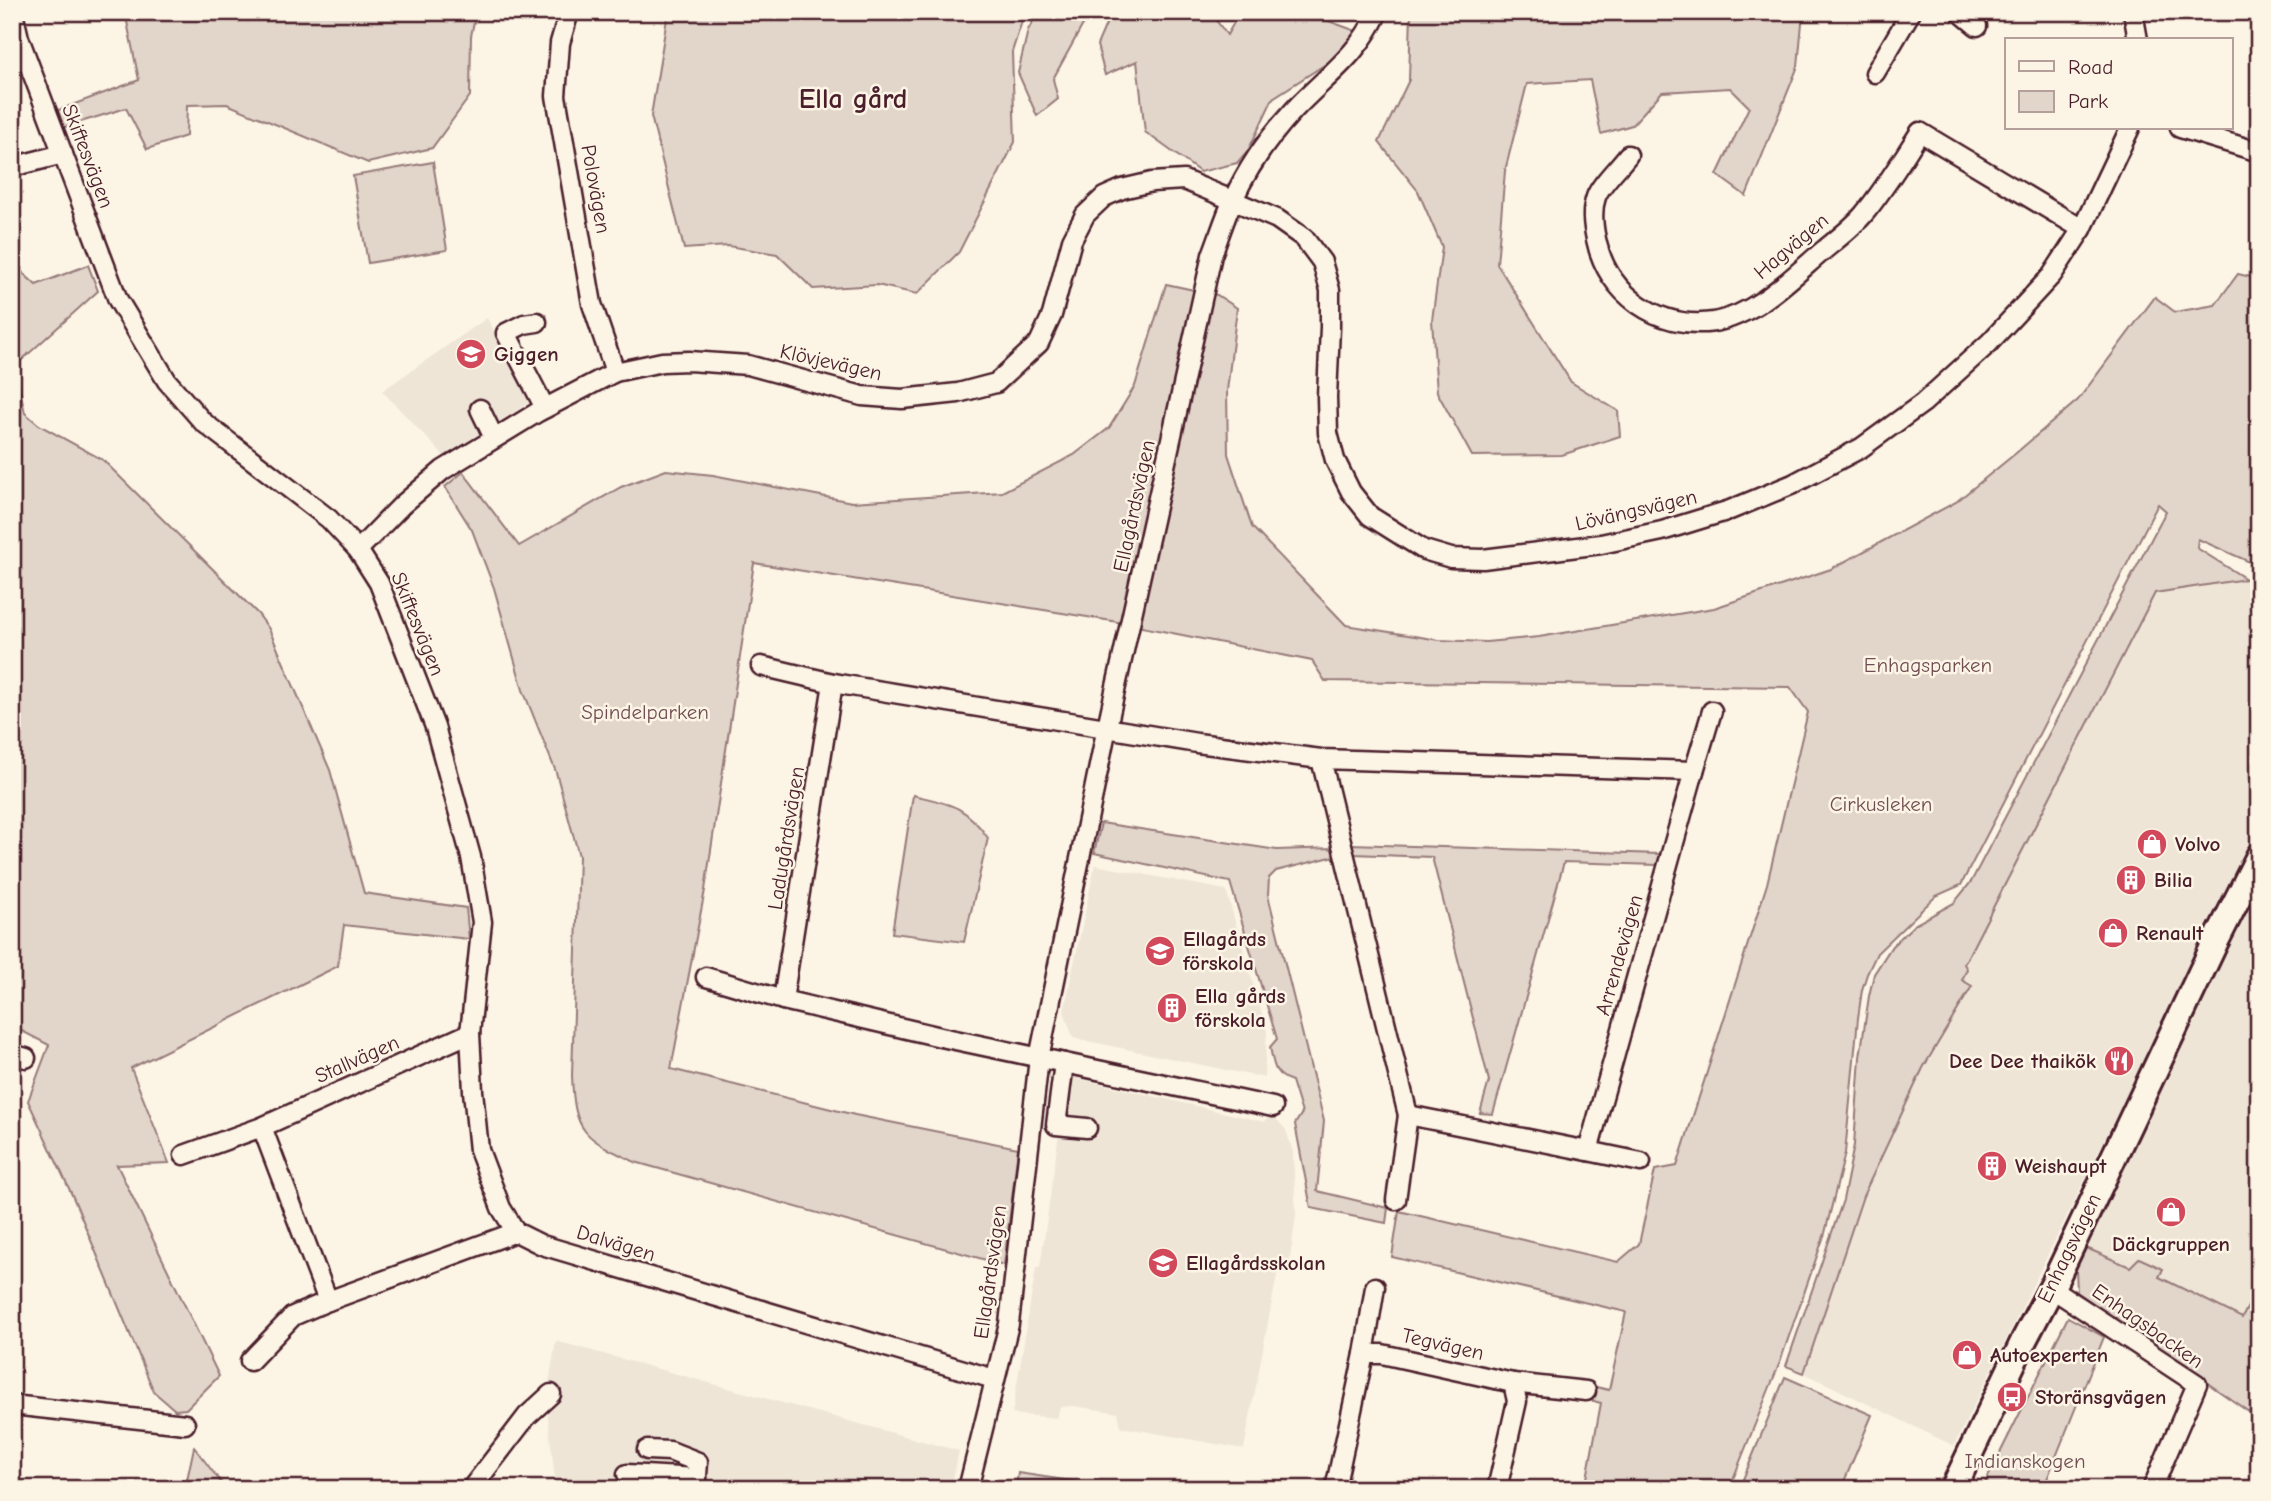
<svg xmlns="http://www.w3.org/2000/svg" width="2271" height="1501" font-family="'Comic Neue',sans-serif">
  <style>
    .built { fill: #eee5d7 }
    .green { fill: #e2d5ca; stroke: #967a7a; stroke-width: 2 }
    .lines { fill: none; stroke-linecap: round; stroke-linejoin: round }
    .street-casing { stroke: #4a1f2b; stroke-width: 23 }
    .secondary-casing { stroke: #4a1f2b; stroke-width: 30 }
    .street { stroke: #fcf5e5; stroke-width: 18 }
    .secondary { stroke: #fcf5e5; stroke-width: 24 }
    .labels { text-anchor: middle; stroke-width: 5; stroke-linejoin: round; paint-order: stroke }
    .street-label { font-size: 21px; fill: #4a1f2b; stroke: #fcf5e5 }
    .poi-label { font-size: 21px; font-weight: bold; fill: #4a1f2b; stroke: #fcf5e5; text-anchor: start }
    .park-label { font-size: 21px; fill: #704c53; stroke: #fcf5e5 }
    .district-label { font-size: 28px; font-weight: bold; fill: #4a1f2b; stroke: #fcf5e5 }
  </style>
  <rect width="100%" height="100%" fill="#fcf5e5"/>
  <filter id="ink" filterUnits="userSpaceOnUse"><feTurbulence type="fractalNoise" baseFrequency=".0143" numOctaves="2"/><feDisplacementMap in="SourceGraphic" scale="14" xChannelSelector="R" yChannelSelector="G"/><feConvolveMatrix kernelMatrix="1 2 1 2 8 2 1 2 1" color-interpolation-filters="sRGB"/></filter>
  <g filter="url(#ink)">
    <g class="built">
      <path d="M487,318L532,401L444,456L382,391Z"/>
      <path d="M2246,579L2259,589V825L1954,1446L1804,1373L1863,1196L1923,1068L1971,986L1962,980L1964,964L2155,593Z"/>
      <path d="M1095,865L1226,890L1267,1031L1264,1078L1073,1038L1064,1011Z"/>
      <path d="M2259,881V1285L2243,1318L2159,1277L2140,1258L2130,1268L2084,1247Z"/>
      <path d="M1067,1076L1265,1122L1270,1112L1286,1130L1293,1152L1296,1215L1290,1259L1278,1270L1244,1449L1121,1427L1118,1413L1074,1406L1060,1407L1057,1418L1012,1414L1036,1268L1040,1267Z"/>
      <path d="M556,1341L959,1451L951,1489H556L546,1400Z"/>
    </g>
    <g class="green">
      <path d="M125,12H476L471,36L470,96L432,148L368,163L227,104L187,105L186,136L147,149L126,108L58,129L53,112L139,80Z"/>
      <path d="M668,12H1025L1012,52L1015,142L959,252L917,294L877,285L813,289L777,254L728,246L684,249L651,116Z"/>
      <path d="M1038,12H1090L1053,79L1058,99L1037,116L1018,73L1028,30Z"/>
      <path d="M1106,12H1210L1227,35L1240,12H1304L1356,31L1332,60L1273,98L1249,149L1237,163L1200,172L1145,132L1137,61L1105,75L1097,45L1110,15Z"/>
      <path d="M1411,12H1803L1798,66L1746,196L1717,175L1749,107L1730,88L1662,92L1632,125L1601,134L1590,80L1527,84L1505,171L1497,264L1571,382L1618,411L1620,436L1562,455L1472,456L1437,392L1432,320L1442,247L1418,191L1379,142L1409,80Z"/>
      <path d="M433,162L447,250L368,263L353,176Z"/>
      <path d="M12,263L36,285L88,265L98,291L15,366L25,413L39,425L103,460L258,614L269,629L330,770L364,893L466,908L469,939L344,925L338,966L131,1068L169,1163L117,1165L219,1376L186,1409L175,1410L154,1392L73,1197L28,1101L49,1045L12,1026Z"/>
      <path d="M2238,274L2259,279V555L2252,563L2198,539L2197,548L2246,579L2155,593L1964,964L1967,969L1962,980L1972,986L1923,1068L1863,1196L1804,1373L1786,1366L1843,1200L1854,1145L1860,1057L1869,996L1874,974L1892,946L1914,925L1954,903L1971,882L2166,511L2158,504L1961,885L1936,896L1877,953L1867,974L1862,990L1858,1018L1845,1153L1825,1233L1780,1362L1729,1489H1585L1601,1403L1589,1400L1592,1386L1609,1390L1626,1312L1392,1257L1399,1211L1618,1262L1639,1244L1655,1170L1677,1166L1767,884L1808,712L1790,687L1325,681L1312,661L1112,621L754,563L705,890L671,1069L855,1115L1018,1148L1004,1265L635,1162C584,1138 574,1133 572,1075L579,856L556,772L523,690L494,588L472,530L445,487L463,472L519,546L621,487L666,470L713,475L852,502L1002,492L1074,455L1109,428L1135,386L1166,284L1217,295L1237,308L1227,391L1228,454L1252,527L1346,625L1439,640L1486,642L1539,637L1714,608L1831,569L1956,502L2016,453L2078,400L2155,297L2175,312L2215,305Z"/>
      <path d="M913,795C950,804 965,805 988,838L964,942L892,933Z"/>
      <path d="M1101,823L1277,850L1333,848L1335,856L1276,871L1269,878L1268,895L1324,1121L1317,1191L1388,1208L1386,1223L1311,1208L1295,1124L1302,1113L1292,1081C1273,1075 1274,1065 1270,1047L1277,1039L1230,882L1094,853Z"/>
      <path d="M1351,844L1660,854L1657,865L1564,862L1493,1114L1480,1113L1489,1081L1432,857L1353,854Z"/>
      <path d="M2084,1247L2130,1267L2139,1258L2163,1269L2159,1277L2242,1318L2259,1285V1419L2077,1292L2076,1269Z"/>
      <path d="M2068,1317L2104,1337L2043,1489H1982Z"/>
      <path d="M1785,1377L1872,1415L1841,1489H1739Z"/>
      <path d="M194,1447L226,1489H185Z"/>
      <path d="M1018,1473L1125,1489H1025L1016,1487Z"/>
    </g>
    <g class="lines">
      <g class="street-casing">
        <g id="street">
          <path d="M13,12L19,38L118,300L167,381L203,422L329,519L358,550L379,583L435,727L471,857L482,922L470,1033L473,1091L479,1150L501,1208L516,1232"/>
          <path d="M569,12L560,43L556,96L592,304L615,372"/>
          <path d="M1960,12L1977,26"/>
          <path d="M2133,12L2138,40"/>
          <path d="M1875,73L1911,12"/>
          <path d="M2180,128L2259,152"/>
          <path d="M1628,155C1619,167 1600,185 1596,197C1591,211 1593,225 1596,239C1607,294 1658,330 1714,322C1756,315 1792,277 1824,250C1837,239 1852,228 1863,215C1885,189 1902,160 1920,132L2082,229"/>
          <path d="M12,167L63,154"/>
          <path d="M537,322L524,324L506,333L545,408"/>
          <path d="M480,409L494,438"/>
          <path d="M358,550L402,505L443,470L538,412L615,372L662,362L689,361L748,365L862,396L902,399L958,393L996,383L1039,343L1052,315L1072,240L1085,215L1104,197L1122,189L1152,182L1184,180L1277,219L1304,238L1322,262L1330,290V327L1327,397L1328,433L1335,460L1351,492L1370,516L1424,550L1451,558L1483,559L1601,544L1662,531L1730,510L1793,484L1861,448L1923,403L1989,343L2052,275L2082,229L2130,128"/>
          <path d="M761,666L833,683"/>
          <path d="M1694,771L1712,711"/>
          <path d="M706,977L783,1000"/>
          <path d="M12,1054L26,1058"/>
          <path d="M1064,1063L1056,1125L1087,1128"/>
          <path d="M1273,1107L941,1037L783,1000L833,683L1197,743L1321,759L1408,1115L1588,1151L1694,771L1321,759"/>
          <path d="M1588,1151L1641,1162"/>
          <path d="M184,1155L262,1127"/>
          <path d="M1396,1200L1408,1115"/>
          <path d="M2051,1288L2197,1384L2152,1489"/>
          <path d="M328,1301L262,1127L470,1033"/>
          <path d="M1364,1354L1375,1287"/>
          <path d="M250,1361L293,1316L328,1301L516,1232L542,1245L994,1379"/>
          <path d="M1513,1383L1586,1391"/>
          <path d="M12,1405L185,1424"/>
          <path d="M647,1450L670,1451L698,1462L696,1489"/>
          <path d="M627,1474L697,1478"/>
          <path d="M471,1489L527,1416L551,1394"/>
          <path d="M968,1489L1009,1324L1039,1058L1107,727L1212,255C1219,237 1225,217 1233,200C1248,167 1270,136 1294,110C1326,76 1357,57 1378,12"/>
          <path d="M1335,1489L1364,1354H1382L1513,1383L1517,1401L1497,1489"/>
        </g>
      </g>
      <g class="secondary-casing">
        <path id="secondary" d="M1953,1489L2024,1340L2055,1281L2214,945L2259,856"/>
      </g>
      <use href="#street" class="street"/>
      <use href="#secondary" class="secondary"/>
    </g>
  </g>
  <defs>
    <g id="school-disc" transform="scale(1.575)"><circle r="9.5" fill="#d1495b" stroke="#fcf5e5"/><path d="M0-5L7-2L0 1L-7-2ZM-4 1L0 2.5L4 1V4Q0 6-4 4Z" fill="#fff"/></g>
    <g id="shop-disc" transform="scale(1.575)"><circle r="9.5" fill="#d1495b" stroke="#fcf5e5"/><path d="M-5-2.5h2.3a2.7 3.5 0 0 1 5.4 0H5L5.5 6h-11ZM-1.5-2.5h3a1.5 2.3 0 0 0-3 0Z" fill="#fff"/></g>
    <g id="building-disc" transform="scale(1.575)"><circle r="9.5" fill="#d1495b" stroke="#fcf5e5"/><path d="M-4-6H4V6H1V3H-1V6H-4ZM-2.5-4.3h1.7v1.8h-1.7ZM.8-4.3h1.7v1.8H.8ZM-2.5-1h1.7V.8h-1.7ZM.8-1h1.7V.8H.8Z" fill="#fff"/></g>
    <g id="restaurant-disc" transform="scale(1.575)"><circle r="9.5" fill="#d1495b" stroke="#fcf5e5"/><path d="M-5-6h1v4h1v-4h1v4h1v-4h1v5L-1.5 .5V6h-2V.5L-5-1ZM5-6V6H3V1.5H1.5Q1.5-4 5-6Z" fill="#fff"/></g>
    <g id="bus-disc" transform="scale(1.575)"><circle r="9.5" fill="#d1495b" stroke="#fcf5e5"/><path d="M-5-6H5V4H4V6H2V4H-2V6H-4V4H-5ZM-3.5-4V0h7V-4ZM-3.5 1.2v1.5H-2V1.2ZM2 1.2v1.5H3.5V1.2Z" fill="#fff"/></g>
  </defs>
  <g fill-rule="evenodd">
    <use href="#school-disc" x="471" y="354"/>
    <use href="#shop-disc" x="2152" y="844"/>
    <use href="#building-disc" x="2131" y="880"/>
    <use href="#shop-disc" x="2113" y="933"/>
    <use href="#school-disc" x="1160" y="951"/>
    <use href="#building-disc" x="1172" y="1008"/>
    <use href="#restaurant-disc" x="2119" y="1061"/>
    <use href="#building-disc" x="1992" y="1166"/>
    <use href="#shop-disc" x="2171" y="1212"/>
    <use href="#school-disc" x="1163" y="1263"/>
    <use href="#shop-disc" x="1967" y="1355"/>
    <use href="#bus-disc" x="2012" y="1397"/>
  </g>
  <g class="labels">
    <g class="street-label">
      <text transform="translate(88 156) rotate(69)" y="7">Skiftesvägen</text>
      <text transform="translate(596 189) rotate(80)" y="7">Polovägen</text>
      <text transform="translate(1791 246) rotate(-40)" y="7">Hagvägen</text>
      <text transform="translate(831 362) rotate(13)" y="7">Klövjevägen</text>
      <text transform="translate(1134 506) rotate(-78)" y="7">Ellagårdsvägen</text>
      <text transform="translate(1636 510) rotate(-13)" y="7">Lövängsvägen</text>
      <text transform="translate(418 624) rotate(68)" y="7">Skiftesvägen</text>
      <text transform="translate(786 838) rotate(-81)" y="7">Ladugårdsvägen</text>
      <text transform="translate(1619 955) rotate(-74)" y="7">Arrendevägen</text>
      <text transform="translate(357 1059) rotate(-24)" y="7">Stallvägen</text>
      <text transform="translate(616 1243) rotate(17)" y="7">Dalvägen</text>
      <text transform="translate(2069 1248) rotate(-64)" y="7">Enhagsvägen</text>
      <text transform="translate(990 1272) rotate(-82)" y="7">Ellagårdsvägen</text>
      <text transform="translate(2148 1326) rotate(35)" y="7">Enhagsbacken</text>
      <text transform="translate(1443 1344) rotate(13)" y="7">Tegvägen</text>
    </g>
    <g class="poi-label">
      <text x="494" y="361">Giggen</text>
      <text x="2175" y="851">Volvo</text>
      <text x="2154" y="887">Bilia</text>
      <text x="2136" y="940">Renault</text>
      <text x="1183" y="946">Ellagårds<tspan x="1183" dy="24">förskola</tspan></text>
      <text x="1195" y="1003">Ella gårds<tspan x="1195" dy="24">förskola</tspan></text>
      <text x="2096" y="1068" text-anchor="end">Dee Dee thaikök</text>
      <text x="2015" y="1173">Weishaupt</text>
      <text x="2171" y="1251" text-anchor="middle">Däckgruppen</text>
      <text x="1186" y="1270">Ellagårdsskolan</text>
      <text x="1990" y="1362">Autoexperten</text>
      <text x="2035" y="1404">Storänsgvägen</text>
    </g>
    <g class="park-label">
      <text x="1928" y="672">Enhagsparken</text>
      <text x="645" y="719">Spindelparken</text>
      <text x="1881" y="811">Cirkusleken</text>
      <text x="2025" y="1468">Indianskogen</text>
    </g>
    <g class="district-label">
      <text x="853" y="108">Ella gård</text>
    </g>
  </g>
  <rect width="2271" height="1501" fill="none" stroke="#fcf5e5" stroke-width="42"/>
  <rect x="21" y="21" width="2229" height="1459" fill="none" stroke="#4a1f2b" stroke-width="2.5" filter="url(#ink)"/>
  <rect x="2005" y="38" width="228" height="91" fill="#fcf5e5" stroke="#b59f9b" stroke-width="2"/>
  <rect x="2019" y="61" width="35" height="10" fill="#fcf5e5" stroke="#b59f9b" stroke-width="2"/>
  <text x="2068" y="74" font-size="21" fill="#4a1f2b">Road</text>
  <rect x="2019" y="91" width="35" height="21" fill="#e2d5ca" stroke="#b59f9b" stroke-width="2"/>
  <text x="2068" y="108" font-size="21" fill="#4a1f2b">Park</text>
</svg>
